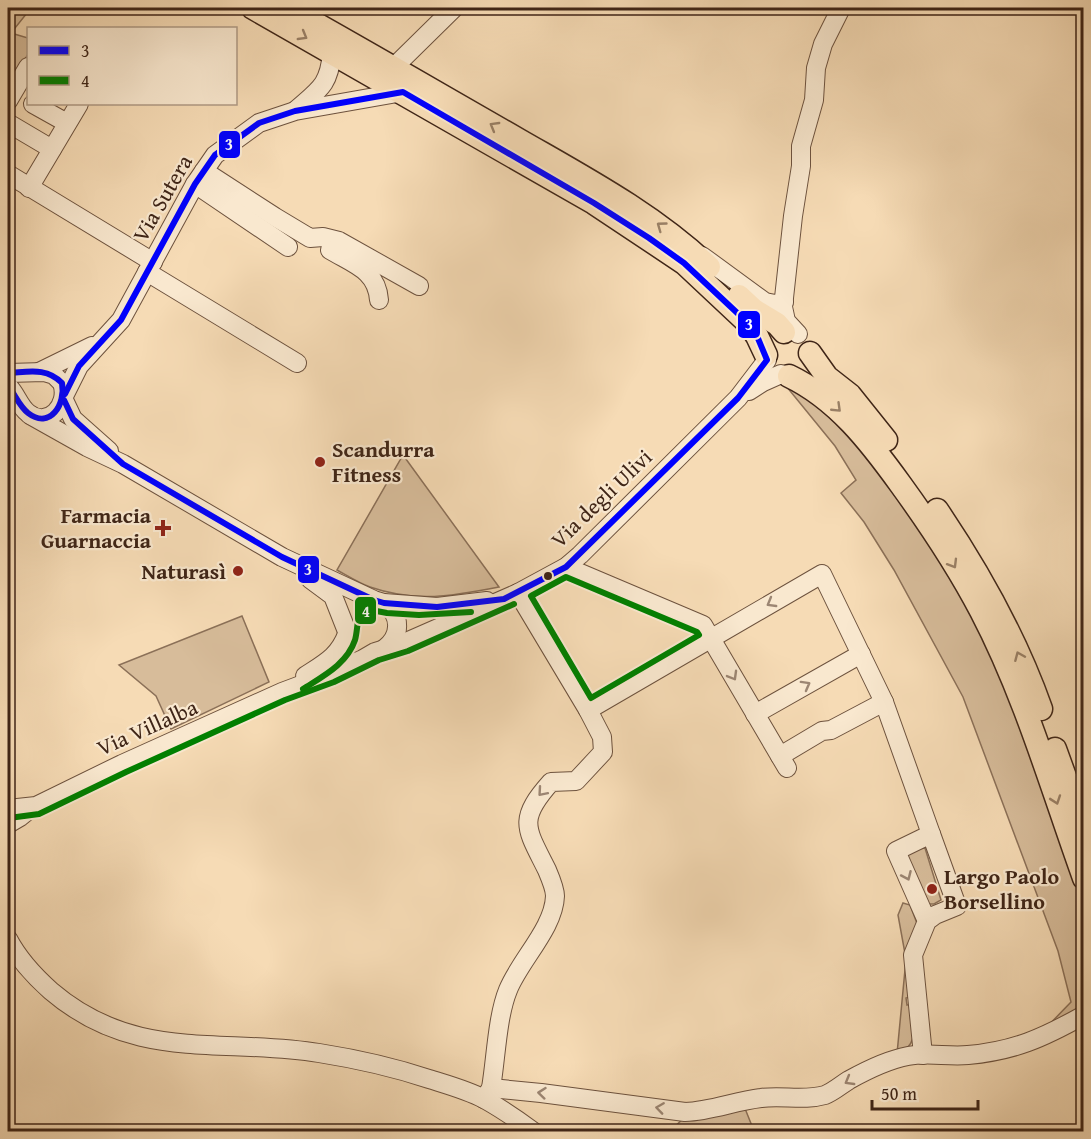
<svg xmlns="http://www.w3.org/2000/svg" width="1091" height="1139" font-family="'Gentium Book Plus',serif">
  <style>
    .green { fill: #d7bc9a; stroke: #8b7058; stroke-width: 1.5 }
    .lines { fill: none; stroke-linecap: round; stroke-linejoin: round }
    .minor-casing { stroke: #6d523e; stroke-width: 20 }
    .major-casing { stroke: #3f2517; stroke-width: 25 }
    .minor { stroke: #f9e8cf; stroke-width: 18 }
    .major { stroke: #f6dbb5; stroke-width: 22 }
    .bus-1-casing { stroke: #f9e8cf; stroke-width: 10 }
    .bus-2-casing { stroke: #f9e8cf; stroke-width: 10 }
    .bus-1 { stroke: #00f; stroke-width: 6 }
    .bus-2 { stroke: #008000; stroke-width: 6 }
    .oneway { stroke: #9a8066 }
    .oneway2 { stroke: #9c8673 }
    .poi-dot { fill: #8f2418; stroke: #f9e8cf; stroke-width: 2 }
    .bus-dot { fill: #3f2517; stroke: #f9e8cf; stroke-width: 2 }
    .labels { text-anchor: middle; stroke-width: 4.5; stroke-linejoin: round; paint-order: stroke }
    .street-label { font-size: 22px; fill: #3f2517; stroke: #f9e8cf }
    .poi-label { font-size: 22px; font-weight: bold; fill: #3f2517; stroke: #f9e8cf; text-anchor: start }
    .line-badge { stroke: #f9e8cf; stroke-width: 2 }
    .badge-label { font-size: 16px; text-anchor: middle; font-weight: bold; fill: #fff }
  </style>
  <rect width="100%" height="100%" fill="#f6dbb5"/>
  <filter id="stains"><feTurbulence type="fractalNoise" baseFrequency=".00333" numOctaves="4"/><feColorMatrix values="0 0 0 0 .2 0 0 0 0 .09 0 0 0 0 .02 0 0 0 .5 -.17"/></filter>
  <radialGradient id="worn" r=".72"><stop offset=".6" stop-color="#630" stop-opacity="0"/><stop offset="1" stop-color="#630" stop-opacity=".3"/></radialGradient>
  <g class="green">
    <path d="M8,8H31L11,33L28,38V54L8,89Z"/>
    <path d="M786,386L800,389L862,446L948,569L995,660L1033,755L1083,905V1009L1043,1031L1071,1002L1058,951L963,697L894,570L864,522L841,493L856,480L835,446Z"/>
    <path d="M403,455L499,587C453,596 416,603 370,587C359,583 348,576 337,570Z"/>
    <path d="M242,616L269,682L171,729L156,696L119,665Z"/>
    <path d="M925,848L941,900L934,904H928L907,859C909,849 916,849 925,848Z"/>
    <path d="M903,903L910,905L918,926L910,997L906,998L907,1005L911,1004C912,1026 921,1045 897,1054L906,959L898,915Z"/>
    <path d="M744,1106L754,1131L669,1132L685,1117Z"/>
  </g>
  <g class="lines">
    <g class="minor-casing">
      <g id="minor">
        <path d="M393,68L454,8"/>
        <path d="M8,101L28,67"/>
        <path d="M33,104L67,123"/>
        <path d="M296,110C320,89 329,85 332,53"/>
        <path d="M8,123L52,149"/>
        <path d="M204,171L275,217L310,238L323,237L339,241L419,286"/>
        <path d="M8,174L153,262"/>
        <path d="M195,184L288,247"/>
        <path d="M29,188L79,104"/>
        <path d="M330,250C353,264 377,270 379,300"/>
        <path d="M702,256L765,302L775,304L784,302"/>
        <path d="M147,272L297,363"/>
        <path d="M798,334L786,321L783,307L793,216L801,166V146L814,100L816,68L823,44L841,8"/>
        <path d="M39,372L92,346"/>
        <path d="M8,373L44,372L54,375L62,383C70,405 48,429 28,413C19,406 16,393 8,386"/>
        <path d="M749,391L763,382L781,374"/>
        <path d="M65,394L79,366L121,320L195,184L215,155L259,123L295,111L403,92"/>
        <path d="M64,400L73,419L109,451"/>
        <path d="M30,415L87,447L123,464L282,557L374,600L384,603L437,607L487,601"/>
        <path d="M566,567L703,625L787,768"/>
        <path d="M310,579L333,596L346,629"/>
        <path d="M384,603C402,615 401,637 384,649"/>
        <path d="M305,676C325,663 339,656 347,634"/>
        <path d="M588,710L822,574L884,702L931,834"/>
        <path d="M755,714L861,654"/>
        <path d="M780,756L822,731L831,730L884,702"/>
        <path d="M8,809L36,806L122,764L282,692L330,674L363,659L375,652L404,643L518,593L566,567L580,555L738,398L767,360"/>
        <path d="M8,824L20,817L31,808"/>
        <path d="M8,939C19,960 33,975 51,991C135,1063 221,1037 319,1053C357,1059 393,1067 429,1079C448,1085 467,1090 484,1099C502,1109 518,1120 534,1132"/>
        <path d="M923,1055L913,955L927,921L935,915L957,906L931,834L896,851L927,921"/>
        <path d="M491,1088L541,1093L685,1112C711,1111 735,1101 761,1098C782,1095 804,1101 825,1095C833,1092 841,1085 849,1080C867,1070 887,1060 908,1056C928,1052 948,1057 968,1055C1014,1051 1043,1038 1084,1015"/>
        <path d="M484,1099L491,1088C496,1059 497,1017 508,990C520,960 554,928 555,896C555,889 550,877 547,870C526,828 517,820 551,782L576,781L603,752L602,737L588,710L518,593"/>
      </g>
    </g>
    <g class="major-casing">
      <g id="major">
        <path d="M253,8L594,203L684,263L749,324L757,336L766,355"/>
        <path d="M288,8C365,51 442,96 519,140C585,178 653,214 709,267"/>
        <path d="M739,296L754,310L777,324L784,332"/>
        <path d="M810,353L827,377L850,395L886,440"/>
        <path d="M789,376C837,399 870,442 901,485C930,525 958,567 981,611C1025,695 1052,789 1084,878"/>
        <path d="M937,510C979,572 1016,638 1041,709"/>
        <path d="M1055,749L1084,829"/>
      </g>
    </g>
    <use href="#minor" class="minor"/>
    <use href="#major" class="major"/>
    <g class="bus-1-casing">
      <g id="bus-1">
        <path d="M8,373C29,372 46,367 62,383C66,404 50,430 28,413C19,406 15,394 8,386"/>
        <path d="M64,400L73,419L123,464L282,557L374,600L384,603L437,607L504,599L566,567L738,398L767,360L757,336L749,324L684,263L649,238L594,203L403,92L295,111L259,123L215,155L195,184L121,320L79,366L65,394"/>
      </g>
    </g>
    <g class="bus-2-casing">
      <g id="bus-2">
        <path d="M566,577L697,632L699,635L591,698L531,596Z"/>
        <path d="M303,689C323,676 347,664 355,640C357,633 357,624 359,616L365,611L371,610L387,613L419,615L471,612"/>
        <path d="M9,818L39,814L126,772L285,700L334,682L379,660L408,651L514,604"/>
      </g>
    </g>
    <use href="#bus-1" class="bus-1"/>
    <use href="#bus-2" class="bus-2"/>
  </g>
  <defs><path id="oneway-chevron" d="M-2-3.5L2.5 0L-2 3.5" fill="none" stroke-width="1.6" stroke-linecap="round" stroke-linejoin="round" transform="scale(1.5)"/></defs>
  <g class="oneway">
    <use href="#oneway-chevron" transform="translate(303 36) rotate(30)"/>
    <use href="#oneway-chevron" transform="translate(494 126) rotate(-150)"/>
    <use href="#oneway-chevron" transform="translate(661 226) rotate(-144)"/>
    <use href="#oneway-chevron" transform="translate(837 408) rotate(44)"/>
    <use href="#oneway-chevron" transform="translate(953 564) rotate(59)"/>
    <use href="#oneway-chevron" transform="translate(1019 656) rotate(-113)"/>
    <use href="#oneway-chevron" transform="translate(1056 800) rotate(71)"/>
  </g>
  <g class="oneway2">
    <use href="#oneway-chevron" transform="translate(771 603) rotate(150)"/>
    <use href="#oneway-chevron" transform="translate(733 676) rotate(60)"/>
    <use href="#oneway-chevron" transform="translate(806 685) rotate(-29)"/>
    <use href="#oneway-chevron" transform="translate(542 792) rotate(131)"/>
    <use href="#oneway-chevron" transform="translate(907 876) rotate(66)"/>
    <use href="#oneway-chevron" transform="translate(849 1081) rotate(150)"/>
    <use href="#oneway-chevron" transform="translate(542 1093) rotate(-174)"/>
    <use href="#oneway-chevron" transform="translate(660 1108) rotate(-172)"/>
  </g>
  <g class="poi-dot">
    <circle cx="320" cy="462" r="6"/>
    <path d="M160 519h6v6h6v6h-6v6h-6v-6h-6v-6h6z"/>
    <circle cx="238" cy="571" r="6"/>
    <circle cx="932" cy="889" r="6"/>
  </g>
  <circle class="bus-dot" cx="548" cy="576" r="5"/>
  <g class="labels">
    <g class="street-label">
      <text transform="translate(162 198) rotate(-60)" y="8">Via Sutera</text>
      <text transform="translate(601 498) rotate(-44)" y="8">Via degli Ulivi</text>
      <text transform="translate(147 727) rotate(-24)" y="8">Via Villalba</text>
    </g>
    <g class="poi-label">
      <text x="332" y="457">Scandurra<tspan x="332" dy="25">Fitness</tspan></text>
      <text x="151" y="523" text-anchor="end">Farmacia<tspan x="151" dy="25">Guarnaccia</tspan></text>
      <text x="226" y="579" text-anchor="end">Naturasì</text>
      <text x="944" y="884">Largo Paolo<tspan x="944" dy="25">Borsellino</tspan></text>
    </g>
  </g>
  <g class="line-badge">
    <rect x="218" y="130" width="23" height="29" rx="6" fill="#00f"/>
    <rect x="737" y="310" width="24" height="29" rx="6" fill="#00f"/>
    <rect x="297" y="555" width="23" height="29" rx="6" fill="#00f"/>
    <rect x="354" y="596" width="23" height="29" rx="6" fill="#008000"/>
  </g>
  <g class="badge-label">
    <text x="229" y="150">3</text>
    <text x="749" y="330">3</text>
    <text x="308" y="575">3</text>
    <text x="366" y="617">4</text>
  </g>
  <rect width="1091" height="1139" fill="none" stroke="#f6dbb5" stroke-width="30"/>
  <rect x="9" y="9" width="1073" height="1121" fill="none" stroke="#3f2517" stroke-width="3"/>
  <rect x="15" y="15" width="1061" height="1109" fill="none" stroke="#3f2517" stroke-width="1.5"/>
  <rect x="27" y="27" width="210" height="78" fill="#f9e8cf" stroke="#af9a85" stroke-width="1.5"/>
  <rect x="39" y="46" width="30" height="9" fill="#0000ff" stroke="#af9a85" stroke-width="1.5"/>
  <text x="81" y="57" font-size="18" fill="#3f2517">3</text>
  <rect x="39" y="76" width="30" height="9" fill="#008000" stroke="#af9a85" stroke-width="1.5"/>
  <text x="81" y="87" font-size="18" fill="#3f2517">4</text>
  <path d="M872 1100v9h106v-9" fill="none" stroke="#3f2517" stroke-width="3"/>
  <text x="881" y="1100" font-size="18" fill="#3f2517" stroke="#f9e8cf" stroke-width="4.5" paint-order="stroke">50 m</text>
  <rect width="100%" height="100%" filter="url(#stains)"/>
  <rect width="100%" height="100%" fill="url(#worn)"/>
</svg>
